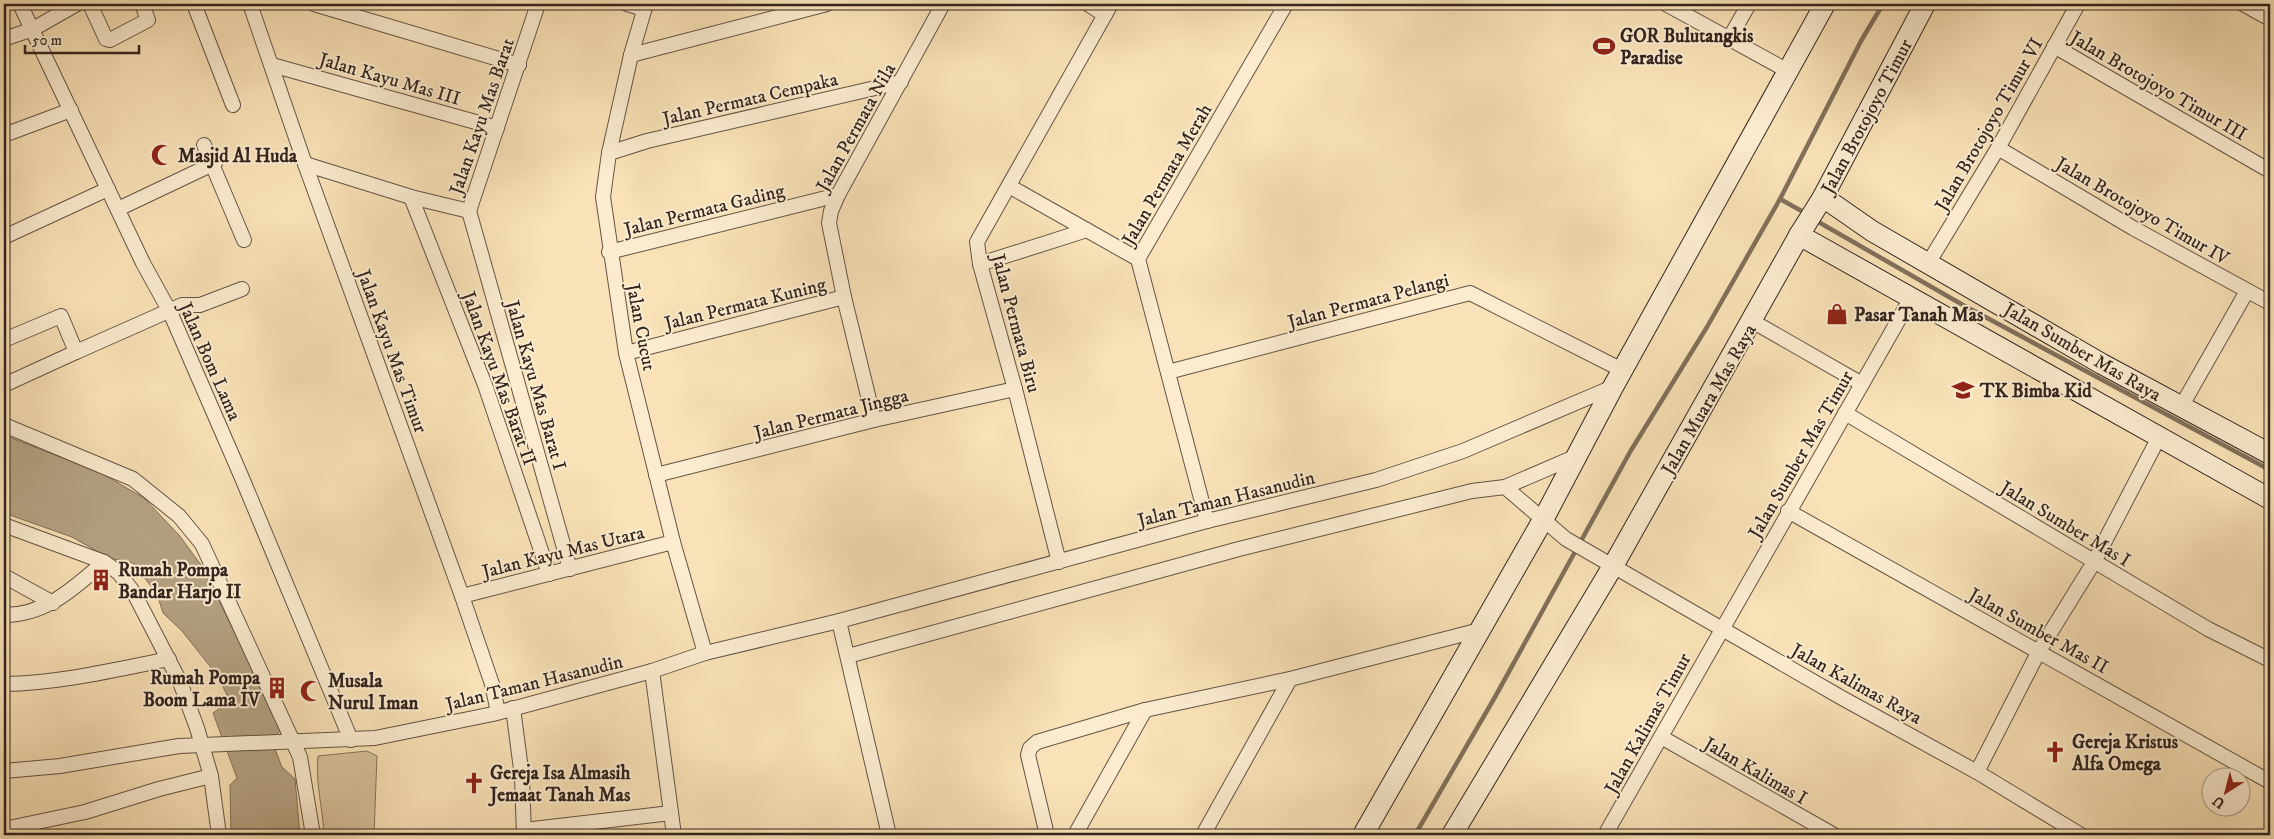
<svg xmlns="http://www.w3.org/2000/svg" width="2274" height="839" font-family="'IM FELL DW Pica',serif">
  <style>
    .green { fill: #d7c29d; stroke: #84745e }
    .water { fill: #b5a283; stroke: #81705b }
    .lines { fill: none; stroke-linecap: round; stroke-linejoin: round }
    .stream { stroke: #81705b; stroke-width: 4.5 }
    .street-casing { stroke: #645445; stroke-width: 16 }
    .secondary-casing { stroke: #32251f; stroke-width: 22 }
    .street { stroke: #fbecd0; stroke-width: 14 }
    .secondary { stroke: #fbecd0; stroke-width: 20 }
    .labels { text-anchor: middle; stroke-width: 4; stroke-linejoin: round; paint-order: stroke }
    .poi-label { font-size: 19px; font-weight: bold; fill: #32251f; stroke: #fbecd0; text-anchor: start }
    .street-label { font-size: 19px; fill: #32251f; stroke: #fbecd0 }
  </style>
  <rect width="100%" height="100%" fill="#f9e2b7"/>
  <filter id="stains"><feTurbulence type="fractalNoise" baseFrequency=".004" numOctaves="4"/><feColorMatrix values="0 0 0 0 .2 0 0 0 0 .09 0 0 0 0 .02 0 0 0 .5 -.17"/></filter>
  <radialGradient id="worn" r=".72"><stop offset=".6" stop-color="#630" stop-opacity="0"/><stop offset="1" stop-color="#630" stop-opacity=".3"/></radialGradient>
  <path class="green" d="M367,751L377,756L374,835H324C323,809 315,782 318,756Z"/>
  <path class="water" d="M4,435L101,473L144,498L179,535L201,565L283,729L271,739L282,767L295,779L300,835H231L230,785L237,778L213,713L230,701L217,675L182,631L163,613L157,594L133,563L109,558L72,537L4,513Z"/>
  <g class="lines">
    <g class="stream">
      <path d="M1780,199L1807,214"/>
      <path d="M1815,220L1963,305L2270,470"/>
      <path d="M1415,835L1495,697L1630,452L1707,327L1780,199L1861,41L1883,4"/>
    </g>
    <g class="street-casing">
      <g id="street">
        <path d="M20,4L143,263L170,312L242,478L351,740"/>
        <path d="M90,4L106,39L110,40L148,20L142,4"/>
        <path d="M194,4L233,105"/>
        <path d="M250,4L305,164L462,596L492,684L498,712"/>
        <path d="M314,4L519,65"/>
        <path d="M627,4L644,9"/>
        <path d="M646,4L631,55L609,153L603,197L626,353L673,542L705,653"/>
        <path d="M1088,4L1105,15"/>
        <path d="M1666,4L1788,71"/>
        <path d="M2243,4L2270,19"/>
        <path d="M4,39L33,29L77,4"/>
        <path d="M1729,39L1749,4"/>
        <path d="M2054,46L2270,171"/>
        <path d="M631,55L827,4"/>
        <path d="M272,65L497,128"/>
        <path d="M4,135L71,110"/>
        <path d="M204,145L244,240"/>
        <path d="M1998,148L2133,228L2270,303"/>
        <path d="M609,153L647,141L901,82"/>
        <path d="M305,164L411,197L469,211"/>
        <path d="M1009,186L1138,259"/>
        <path d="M411,197L485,385L549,574"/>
        <path d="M118,209L215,163"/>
        <path d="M469,211L570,569"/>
        <path d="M469,211L538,4"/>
        <path d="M4,237L108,189"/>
        <path d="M609,252L838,195"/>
        <path d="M1929,262L1998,148L2078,4"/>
        <path d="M980,264L1087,230"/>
        <path d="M1752,321L1862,384"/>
        <path d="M4,340L61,316L76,352L182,305H200L242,289"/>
        <path d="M626,353L844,297"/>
        <path d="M1168,372L1470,293L1624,371"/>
        <path d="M4,385L76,352"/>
        <path d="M2181,407L2247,291"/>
        <path d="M1845,413L2208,629L2270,660"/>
        <path d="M874,420L844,297L829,223L831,211L838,195L943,4"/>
        <path d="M4,425L133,479L179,516L202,544L300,757L313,835"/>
        <path d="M656,475L874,420L1015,389"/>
        <path d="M1505,487L1566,539L1842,698L1977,772L2081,835"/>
        <path d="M1788,511L2270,782"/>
        <path d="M1207,521L1138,259L1286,4"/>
        <path d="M4,525L104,562L119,573L134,593L180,682L197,728L211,776L219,835"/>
        <path d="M1059,562L1015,389L980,264L977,242L1111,4"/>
        <path d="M4,576L53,603"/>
        <path d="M462,596L673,542"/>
        <path d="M4,615C46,615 74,588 104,562"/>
        <path d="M839,621L889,835"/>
        <path d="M848,656L1239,549L1472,491L1505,487L1577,456"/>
        <path d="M652,671L674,835"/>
        <path d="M4,684C60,683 114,670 169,659"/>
        <path d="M513,708L522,777L524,835"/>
        <path d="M1661,737L1834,835"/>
        <path d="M4,771L60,766L179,746L375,738L493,714L652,671L705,653L839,621L1207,521L1376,480L1463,451L1613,387"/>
        <path d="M1977,772L2039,651L2094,562L2159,437"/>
        <path d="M4,829L85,812L159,789L211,776"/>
        <path d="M524,830L671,813"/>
        <path d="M1047,835L1028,755L1030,748L1037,742L1145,710L1290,679L1480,630"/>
        <path d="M1075,835L1145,710"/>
        <path d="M1203,835L1290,679"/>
        <path d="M1605,835L1911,298"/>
      </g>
    </g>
    <g class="secondary-casing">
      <g id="secondary">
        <path d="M1823,197L1872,231L2102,364L2270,454"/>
        <path d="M1799,235L2270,499"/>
        <path d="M1363,835L1544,518L1613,387L1825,4"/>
        <path d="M1452,835L1613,566L1801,232L1823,197L1925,4"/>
      </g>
    </g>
    <use href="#street" class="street"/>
    <use href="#secondary" class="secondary"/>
  </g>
  <defs>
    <g id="stadium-bare" transform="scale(1.725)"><path d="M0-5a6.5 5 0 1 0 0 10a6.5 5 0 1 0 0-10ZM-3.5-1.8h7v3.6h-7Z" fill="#8f2418" stroke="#fbecd0" stroke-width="2.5" paint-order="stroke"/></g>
    <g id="mosque-bare" transform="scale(1.725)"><path d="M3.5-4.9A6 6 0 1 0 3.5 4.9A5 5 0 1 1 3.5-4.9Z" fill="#8f2418" stroke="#fbecd0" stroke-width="2.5" paint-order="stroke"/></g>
    <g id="shop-bare" transform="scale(1.725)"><path d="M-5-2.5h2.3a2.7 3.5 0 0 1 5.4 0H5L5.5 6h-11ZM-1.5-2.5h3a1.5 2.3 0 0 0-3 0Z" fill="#8f2418" stroke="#fbecd0" stroke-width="2.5" paint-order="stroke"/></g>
    <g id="school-bare" transform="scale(1.725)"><path d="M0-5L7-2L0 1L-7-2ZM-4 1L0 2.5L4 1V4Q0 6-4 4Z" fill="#8f2418" stroke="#fbecd0" stroke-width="2.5" paint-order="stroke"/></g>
    <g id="building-bare" transform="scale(1.725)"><path d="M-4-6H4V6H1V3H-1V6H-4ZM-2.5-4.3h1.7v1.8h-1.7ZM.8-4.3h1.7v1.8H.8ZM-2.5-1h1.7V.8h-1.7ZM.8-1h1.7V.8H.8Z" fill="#8f2418" stroke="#fbecd0" stroke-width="2.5" paint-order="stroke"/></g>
    <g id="church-bare" transform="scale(1.725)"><path d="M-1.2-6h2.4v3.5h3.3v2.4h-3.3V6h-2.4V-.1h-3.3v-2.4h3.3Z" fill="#8f2418" stroke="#fbecd0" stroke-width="2.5" paint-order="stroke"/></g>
  </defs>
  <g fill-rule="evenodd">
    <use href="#stadium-bare" x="1604" y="46"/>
    <use href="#mosque-bare" x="162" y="155"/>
    <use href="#shop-bare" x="1837" y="314"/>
    <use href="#school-bare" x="1963" y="390"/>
    <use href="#building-bare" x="101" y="580"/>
    <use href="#building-bare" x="277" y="688"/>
    <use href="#mosque-bare" x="311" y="691"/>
    <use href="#church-bare" x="2055" y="752"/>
    <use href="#church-bare" x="474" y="783"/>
  </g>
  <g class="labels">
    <g class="poi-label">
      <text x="1620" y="42">GOR Bulutangkis<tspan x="1620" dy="22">Paradise</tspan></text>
      <text x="178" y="162">Masjid Al Huda</text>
      <text x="1854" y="321">Pasar Tanah Mas</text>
      <text x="1980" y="397">TK Bimba Kid</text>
      <text x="118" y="576">Rumah Pompa<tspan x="118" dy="22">Bandar Harjo II</tspan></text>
      <text x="260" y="684" text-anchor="end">Rumah Pompa<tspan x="260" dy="22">Boom Lama IV</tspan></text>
      <text x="328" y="687">Musala<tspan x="328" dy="22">Nurul Iman</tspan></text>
      <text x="2072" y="748">Gereja Kristus<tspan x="2072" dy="22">Alfa Omega</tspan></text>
      <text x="490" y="779">Gereja Isa Almasih<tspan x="490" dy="22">Jemaat Tanah Mas</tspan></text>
    </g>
    <g class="street-label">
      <text transform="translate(390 78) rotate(16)" y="7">Jalan Kayu Mas III</text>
      <text transform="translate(2159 85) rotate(30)" y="7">Jalan Brotojoyo Timur III</text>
      <text transform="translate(750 98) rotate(-13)" y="7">Jalan Permata Cempaka</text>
      <text transform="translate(481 116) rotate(-71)" y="7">Jalan Kayu Mas Barat</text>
      <text transform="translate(1866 116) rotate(-62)" y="7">Jalan Brotojoyo Timur</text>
      <text transform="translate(1988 124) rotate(-60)" y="7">Jalan Brotojoyo Timur VI</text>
      <text transform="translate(855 127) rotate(-61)" y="7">Jalan Permata Nila</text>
      <text transform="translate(1166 174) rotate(-60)" y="7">Jalan Permata Merah</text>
      <text transform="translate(704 209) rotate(-14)" y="7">Jalan Permata Gading</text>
      <text transform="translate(2143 210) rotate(30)" y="7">Jalan Brotojoyo Timur IV</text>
      <text transform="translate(1368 300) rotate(-15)" y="7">Jalan Permata Pelangi</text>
      <text transform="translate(745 303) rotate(-14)" y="7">Jalan Permata Kuning</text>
      <text transform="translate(1017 323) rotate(75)" y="7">Jalan Permata Biru</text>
      <text transform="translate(642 327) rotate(79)" y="7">Jalan Cucut</text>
      <text transform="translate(393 351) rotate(70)" y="7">Jalan Kayu Mas Timur</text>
      <text transform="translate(2083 351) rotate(30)" y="7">Jalan Sumber Mas Raya</text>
      <text transform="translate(211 361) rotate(66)" y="7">Jalan Bom Lama</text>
      <text transform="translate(500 378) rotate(70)" y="7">Jalan Kayu Mas Barat II</text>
      <text transform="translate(537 385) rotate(74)" y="7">Jalan Kayu Mas Barat I</text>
      <text transform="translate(1708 399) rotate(-60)" y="7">Jalan Muara Mas Raya</text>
      <text transform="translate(831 413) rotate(-14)" y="7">Jalan Permata Jingga</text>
      <text transform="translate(1800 454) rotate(-60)" y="7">Jalan Sumber Mas Timur</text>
      <text transform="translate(1226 498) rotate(-14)" y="7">Jalan Taman Hasanudin</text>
      <text transform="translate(2066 523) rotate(31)" y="7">Jalan Sumber Mas I</text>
      <text transform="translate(563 551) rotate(-14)" y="7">Jalan Kayu Mas Utara</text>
      <text transform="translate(2039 630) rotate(29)" y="7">Jalan Sumber Mas II</text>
      <text transform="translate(534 682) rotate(-14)" y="7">Jalan Taman Hasanudin</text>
      <text transform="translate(1857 683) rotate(29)" y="7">Jalan Kalimas Raya</text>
      <text transform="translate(1647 723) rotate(-61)" y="7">Jalan Kalimas Timur</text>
      <text transform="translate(1756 770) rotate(30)" y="7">Jalan Kalimas I</text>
    </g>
  </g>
  <rect width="2274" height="839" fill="none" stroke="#f9e2b7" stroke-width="20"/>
  <rect x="5" y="5" width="2264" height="829" fill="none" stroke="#32251f" stroke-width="2.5"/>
  <rect x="10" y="10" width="2254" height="819" fill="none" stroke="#32251f"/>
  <g transform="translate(2226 792) rotate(216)"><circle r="24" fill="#fbecd0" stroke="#ab9c89"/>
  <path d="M0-4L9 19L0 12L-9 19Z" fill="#8f2418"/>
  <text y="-8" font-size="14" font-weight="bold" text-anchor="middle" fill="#32251f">U</text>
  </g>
  <path d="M25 45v8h114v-8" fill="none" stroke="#32251f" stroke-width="2.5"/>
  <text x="32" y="45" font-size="15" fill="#32251f" stroke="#fbecd0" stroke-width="4" paint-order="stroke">50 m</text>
  <rect width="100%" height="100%" filter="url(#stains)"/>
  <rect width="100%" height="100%" fill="url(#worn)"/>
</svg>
